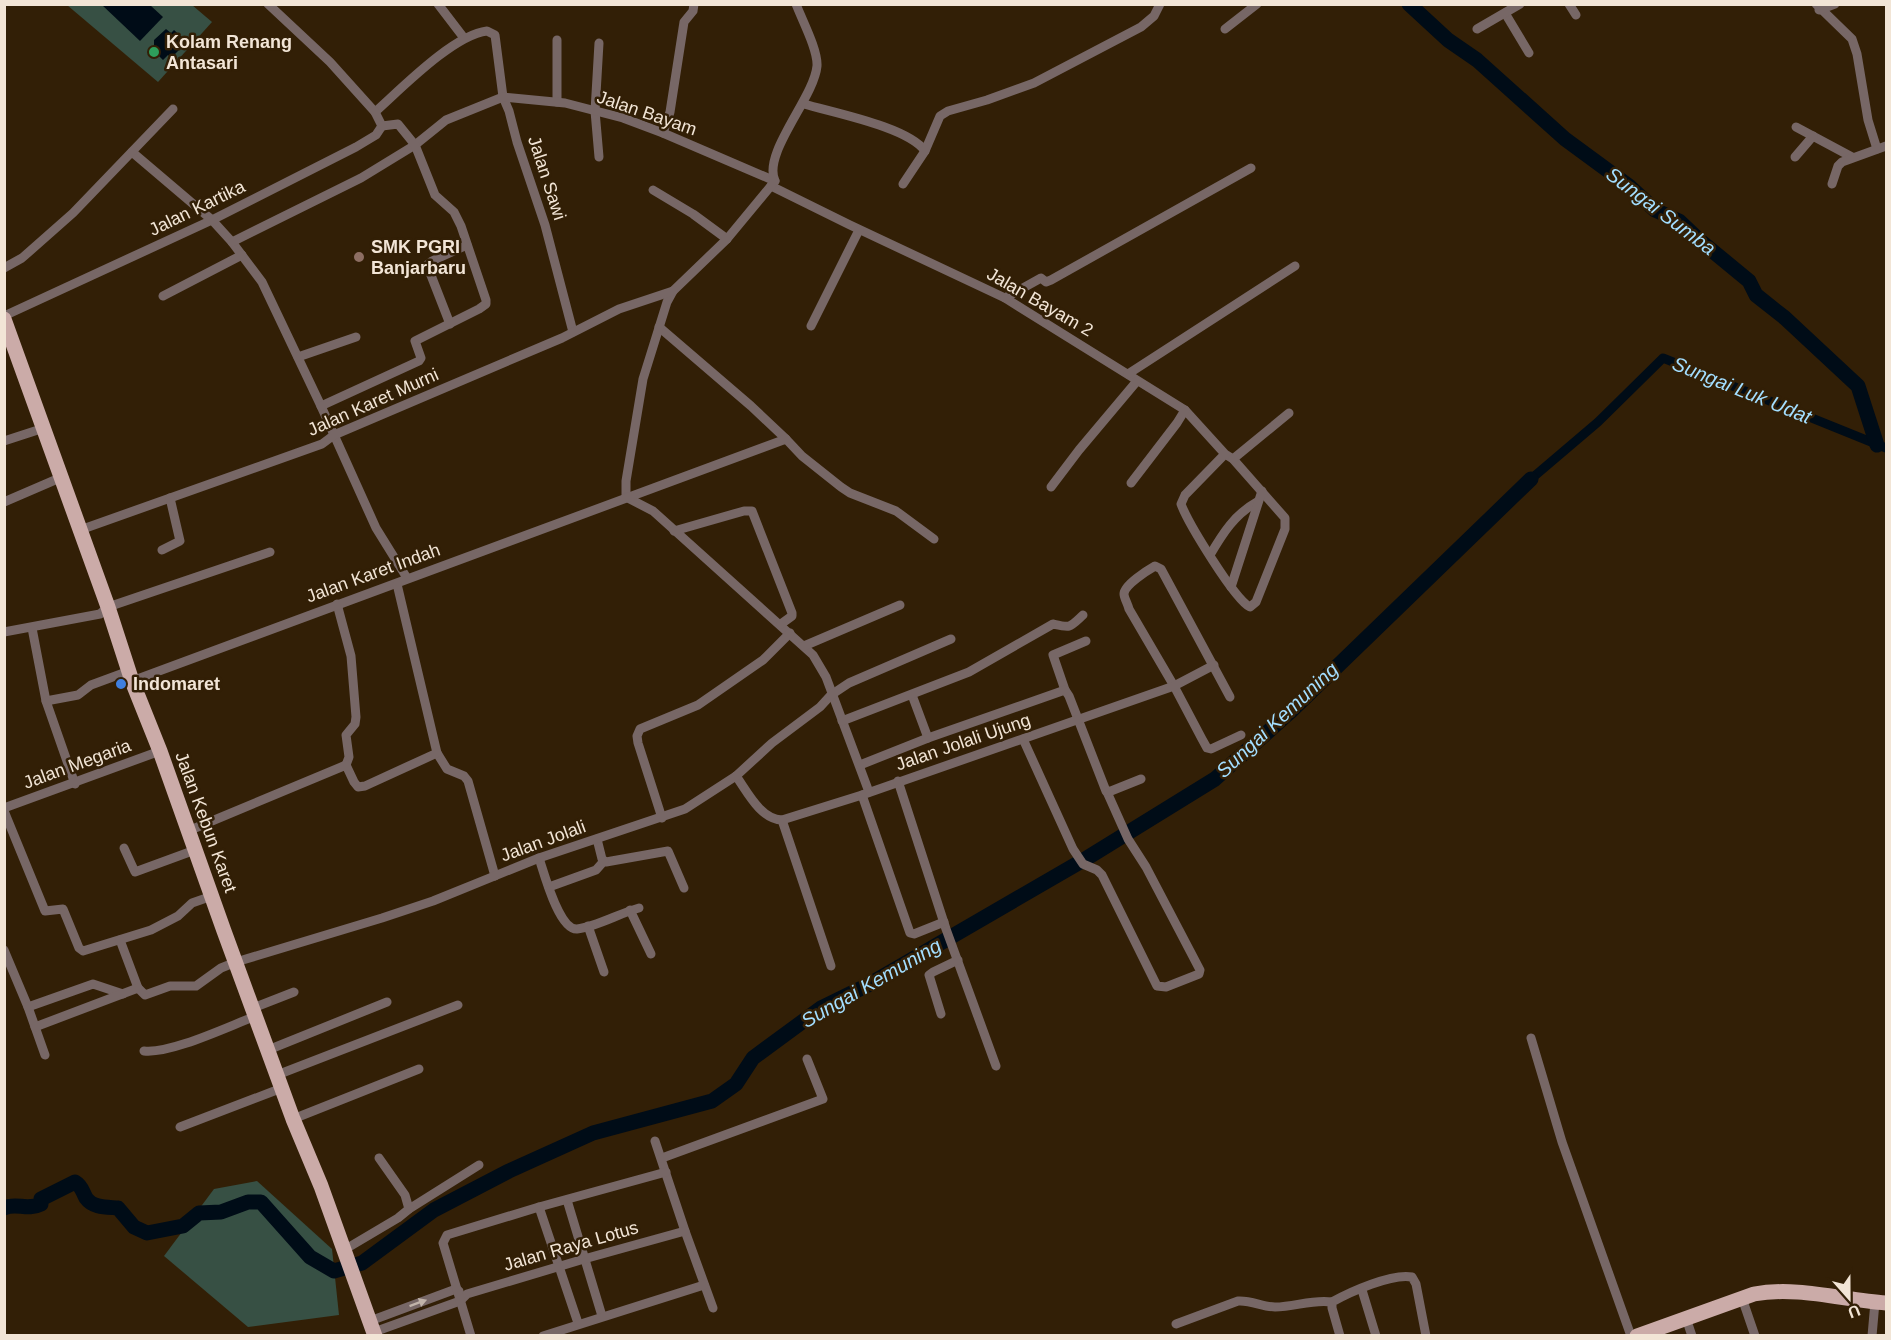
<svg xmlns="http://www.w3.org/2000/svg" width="1891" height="1340" font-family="Arial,sans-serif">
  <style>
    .green { fill: #375044 }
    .water { fill: #000c17 }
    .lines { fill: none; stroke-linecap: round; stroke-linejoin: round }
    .canal { stroke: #000c17; stroke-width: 9 }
    .river { stroke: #000c17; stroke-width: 15 }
    .minor { stroke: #776766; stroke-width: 9 }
    .primary { stroke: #cbaba8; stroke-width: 15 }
    .oneway { fill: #c1b3a9 }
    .leisure-dot { fill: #2e9e5b; stroke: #321f06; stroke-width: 2 }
    .education-dot { fill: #8d6e63; stroke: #321f06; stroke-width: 2 }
    .shop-dot { fill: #3f7fe0; stroke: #321f06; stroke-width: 2 }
    .labels { text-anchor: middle; stroke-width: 5; stroke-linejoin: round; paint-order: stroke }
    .poi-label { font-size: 18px; font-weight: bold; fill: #f2e5d6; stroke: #321f06; text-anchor: start }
    .street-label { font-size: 18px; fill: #f2e5d6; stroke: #321f06 }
    .water-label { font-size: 20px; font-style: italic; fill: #a3deff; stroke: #321f06 }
  </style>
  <rect width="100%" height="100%" fill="#321f06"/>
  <g class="green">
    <path d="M67,5H192L212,22L158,82Z"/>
    <path d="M257,1181L332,1249L339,1315L248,1327L164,1256L214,1189Z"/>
  </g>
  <g class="water">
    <path d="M102,5H150L163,17L140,41Z"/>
    <path d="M166,29L171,33L174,30L187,42L171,58L168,55L163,60L154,51V40Z"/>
  </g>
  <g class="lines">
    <path class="canal" d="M1531,479L1598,422L1663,358L1886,448"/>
    <g class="river">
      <path d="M1409,4L1448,40L1477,60L1565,139L1629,186L1655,210L1679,221L1698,239L1749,281L1756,295L1785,318L1858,386L1877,445"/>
      <path d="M4,1208C16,1202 27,1211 41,1204V1199L75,1182C82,1186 82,1191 86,1198C93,1208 107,1207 118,1208L134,1227L147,1233L183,1226L199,1213L221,1212L248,1202H261L310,1257L334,1271L362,1263L434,1210L509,1171L593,1133L712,1101L736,1084L753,1058L821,1008L868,985L1087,858L1215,779L1290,712L1531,479"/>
    </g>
    <g class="minor">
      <path d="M438,4L464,38"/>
      <path d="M1569,4L1576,15"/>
      <path d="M1816,4L1852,39L1857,54L1868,120L1877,149"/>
      <path d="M1819,10L1835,4"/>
      <path d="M1505,13L1529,53"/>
      <path d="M1225,29L1257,4"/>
      <path d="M1477,29L1520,4"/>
      <path d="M557,40V102"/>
      <path d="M804,104C834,113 908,127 925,151"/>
      <path d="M375,112C401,89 453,35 487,31L495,35L503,97L509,111L517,142L545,225L573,332"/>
      <path d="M1796,127L1852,157"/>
      <path d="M663,133L670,112L684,22L693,11L694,4"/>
      <path d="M132,152L212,220L232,242L262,282L321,406L376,528L407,578"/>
      <path d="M599,157L595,111L599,43"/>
      <path d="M1795,157L1813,136"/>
      <path d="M903,184L925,151L940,116L948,111L987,100L1034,83L1141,27L1154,16L1160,4"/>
      <path d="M1832,184L1838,166L1842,162L1886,146"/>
      <path d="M771,186L850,225L1005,298L1185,410L1225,454L1233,459L1285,518V529L1256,602L1250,607C1235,600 1188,523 1181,504L1185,495L1225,454"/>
      <path d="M653,190L693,214L727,239"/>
      <path d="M232,242L361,178L415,145L446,120L503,97L565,103L623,118L663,133L775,181"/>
      <path d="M4,268L22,258L73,213L173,109"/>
      <path d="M163,296L242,255"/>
      <path d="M1005,298L1041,278L1046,282L1051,280L1251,168"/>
      <path d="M4,316L212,220L356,147L376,135L382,126L375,112L330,62L268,4"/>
      <path d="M450,324L427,265L432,261L467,245"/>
      <path d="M811,326L859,230"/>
      <path d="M659,327L751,406L786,439"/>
      <path d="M298,357L356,337"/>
      <path d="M1128,374L1295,266"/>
      <path d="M321,406L419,361L421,358L415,341L479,309L486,304V300L461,226L454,212L435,195L415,145L398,124L382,126"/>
      <path d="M4,441L44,428"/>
      <path d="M1233,459L1289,413"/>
      <path d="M1131,483L1177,423L1185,410"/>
      <path d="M1051,487L1079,450L1137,381"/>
      <path d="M626,497V481L643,379L667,302L673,291L727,239L775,181C762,153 814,98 817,66C818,50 802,20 796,4"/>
      <path d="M626,497L653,511L813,655L826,677L869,792"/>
      <path d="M4,502L62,477"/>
      <path d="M80,530L322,444L334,435L562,338L619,309L673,291"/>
      <path d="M674,531L744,511H752L792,613V616L781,624"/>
      <path d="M162,550L180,541L170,498"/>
      <path d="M1210,555C1223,533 1235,514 1257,502"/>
      <path d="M1231,587L1262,491"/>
      <path d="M337,604L351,656L356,717L355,724L346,735L349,757L346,765"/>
      <path d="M32,628L46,701L78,695L91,685L129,671"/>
      <path d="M4,632L100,614L108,607L270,552"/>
      <path d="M804,646L900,605"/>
      <path d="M132,681L786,439L802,456L841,487L850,493L896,511L934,539"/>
      <path d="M1065,690L1053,655L1086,641"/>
      <path d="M912,695L928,738"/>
      <path d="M1230,697L1161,569L1155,566C1148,570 1124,585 1124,594C1124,598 1128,604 1129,609L1174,686L1202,739L1207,748L1211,749L1241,735"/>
      <path d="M46,701L75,784"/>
      <path d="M842,721L969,672L1053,624C1071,628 1069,628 1083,615"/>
      <path d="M1023,739L1073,849L1083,864L1097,870L1102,875L1157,986L1166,987L1199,974L1200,970L1146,867L1128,839L1107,792"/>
      <path d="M437,753L447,769L464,776L468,781L495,876"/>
      <path d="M860,765L928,738L1065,690L1069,696L1106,791H1111L1141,779"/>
      <path d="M736,776C747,791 760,819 782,820L862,795L1174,686L1214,665"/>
      <path d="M898,781L946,929L996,1066"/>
      <path d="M862,795L910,933L914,934L944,922"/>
      <path d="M4,808L160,751"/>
      <path d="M4,811L45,911L63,909L79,948L83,951L151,930L178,916L192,903L212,896"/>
      <path d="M662,818L638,743L637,736L640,729L698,705L763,660L790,633"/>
      <path d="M782,820L831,966"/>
      <path d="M188,831L346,765L354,782L358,787L365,786L437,753L397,584"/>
      <path d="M597,839L602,859L606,862L668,851L684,888"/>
      <path d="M124,848L135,872L195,850"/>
      <path d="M539,858C544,873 559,930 577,929C596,927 620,913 639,908"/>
      <path d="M549,887L596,870L604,861"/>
      <path d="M630,910L651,954"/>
      <path d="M588,926L604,972"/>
      <path d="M120,940L138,988"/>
      <path d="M4,950L28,1007L45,1055"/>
      <path d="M28,1007L93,984L123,994"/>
      <path d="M253,1008L294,992"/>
      <path d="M941,1014L929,975L933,972L958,960"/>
      <path d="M35,1027L138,988L145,995L170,986H196L221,968L236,962L382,918L433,901L539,858L685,809L736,776L772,743L820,707L831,695L849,683L951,639"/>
      <path d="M1531,1038L1562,1142L1631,1336"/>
      <path d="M268,1050L387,1002"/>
      <path d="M144,1051C171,1054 229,1026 256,1016"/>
      <path d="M277,1075L458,1005"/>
      <path d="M293,1119L419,1069"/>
      <path d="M180,1127L282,1088"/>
      <path d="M655,1141L685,1231L713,1308"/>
      <path d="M662,1158L823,1099L807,1059"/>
      <path d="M567,1200L602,1316"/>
      <path d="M539,1207L578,1323"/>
      <path d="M409,1209L479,1165"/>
      <path d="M344,1250L398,1218L409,1209L405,1195L379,1158"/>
      <path d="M1362,1290L1376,1336"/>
      <path d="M1742,1298L1755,1336"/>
      <path d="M1686,1318L1692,1336"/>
      <path d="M370,1321L456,1289L459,1291"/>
      <path d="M1176,1324L1238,1301C1251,1300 1263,1307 1275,1307C1295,1307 1312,1299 1332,1302"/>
      <path d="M374,1332L460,1301L467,1294L584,1259L685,1231"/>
      <path d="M471,1336L443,1243L447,1235L539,1207L666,1172"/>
      <path d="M543,1336L704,1285"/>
      <path d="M1340,1336L1332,1308V1302C1350,1292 1392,1273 1412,1277L1416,1284L1426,1336"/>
      <path d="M1872,1336L1875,1302"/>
    </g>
    <g class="primary">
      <path d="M4,319L108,607L132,681L160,751L224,931L293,1119L321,1186L375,1336"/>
      <path d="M1637,1336L1754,1294C1797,1286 1843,1300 1886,1303"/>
    </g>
  </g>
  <defs><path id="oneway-solid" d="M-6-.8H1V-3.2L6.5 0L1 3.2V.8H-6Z" transform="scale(1.5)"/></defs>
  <use class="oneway" href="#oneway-solid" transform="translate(418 1303) rotate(-20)"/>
  <circle class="leisure-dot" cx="154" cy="52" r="6"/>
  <circle class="education-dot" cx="359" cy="257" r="6"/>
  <circle class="shop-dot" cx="121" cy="684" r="6"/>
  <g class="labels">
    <g class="poi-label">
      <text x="166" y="48">Kolam Renang<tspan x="166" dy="21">Antasari</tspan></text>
      <text x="371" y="253">SMK PGRI<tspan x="371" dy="21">Banjarbaru</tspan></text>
      <text x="133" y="690">Indomaret</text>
    </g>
    <g class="street-label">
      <text transform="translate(647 113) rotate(19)" y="6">Jalan Bayam</text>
      <text transform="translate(547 178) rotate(72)" y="6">Jalan Sawi</text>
      <text transform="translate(197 208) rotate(-26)" y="6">Jalan Kartika</text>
      <text transform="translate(1040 302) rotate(30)" y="6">Jalan Bayam 2</text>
      <text transform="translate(373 402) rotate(-24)" y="6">Jalan Karet Murni</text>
      <text transform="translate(373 573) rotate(-20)" y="6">Jalan Karet Indah</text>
      <text transform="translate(963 742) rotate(-19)" y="6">Jalan Jolali Ujung</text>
      <text transform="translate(77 764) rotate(-20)" y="6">Jalan Megaria</text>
      <text transform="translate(206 822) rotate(70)" y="6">Jalan Kebun Karet</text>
      <text transform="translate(543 841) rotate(-20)" y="6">Jalan Jolali</text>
      <text transform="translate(571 1246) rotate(-16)" y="6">Jalan Raya Lotus</text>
    </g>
    <g class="water-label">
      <text transform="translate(1661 211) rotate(37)" y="7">Sungai Sumba</text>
      <text transform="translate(1742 390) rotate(22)" y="7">Sungai Luk Udat</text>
      <text transform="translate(1277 720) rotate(-43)" y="7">Sungai Kemuning</text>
      <text transform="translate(871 983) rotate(-30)" y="7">Sungai Kemuning</text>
    </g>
  </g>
  <rect width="1891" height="1340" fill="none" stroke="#f2e5d6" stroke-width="12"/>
  <g transform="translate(1849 1298) rotate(159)" stroke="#321f06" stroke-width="4.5" paint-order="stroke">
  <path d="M0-4.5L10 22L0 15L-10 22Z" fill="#f2e5d6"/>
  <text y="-9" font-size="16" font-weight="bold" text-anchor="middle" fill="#f2e5d6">U</text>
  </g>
</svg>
